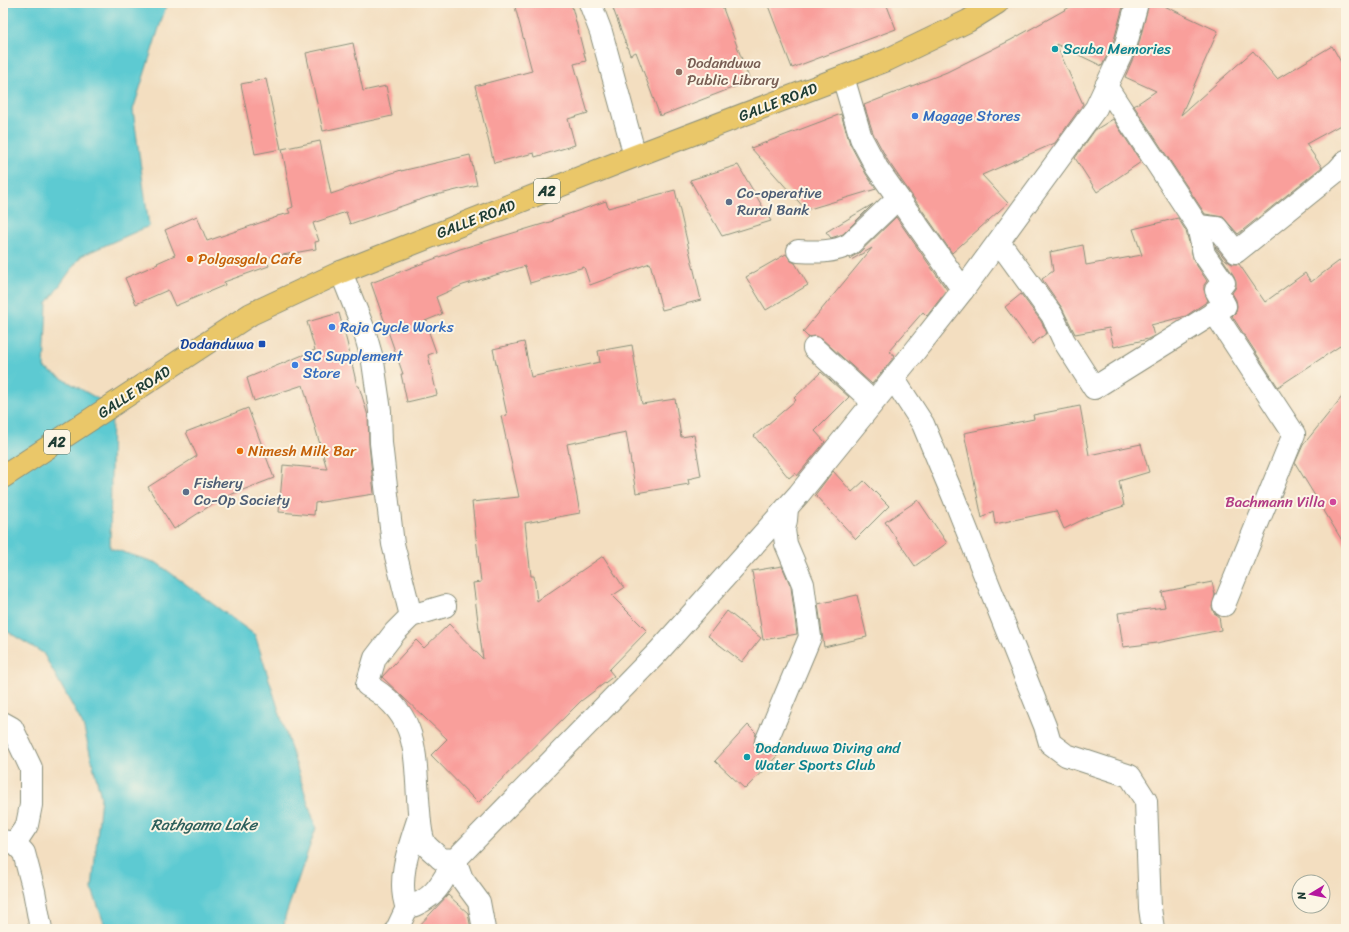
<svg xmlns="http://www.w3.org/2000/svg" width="1349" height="932" font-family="Sriracha,sans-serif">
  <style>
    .water { fill: #5dcad2; stroke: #3e8483 }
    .building { fill: #f99f9b }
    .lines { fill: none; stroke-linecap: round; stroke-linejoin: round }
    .minor-casing { stroke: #898e7a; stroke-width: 24 }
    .highway-casing { stroke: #898e7a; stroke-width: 24 }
    .minor { stroke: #fff; stroke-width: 22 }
    .highway { stroke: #eac769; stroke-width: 22 }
    .culture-dot { fill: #0f9aa8; stroke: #fcf5e5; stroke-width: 1.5 }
    .education-dot { fill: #8d6e63; stroke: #fcf5e5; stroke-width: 1.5 }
    .shop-dot { fill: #3f7fe0; stroke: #fcf5e5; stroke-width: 1.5 }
    .service-dot { fill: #5c6f8a; stroke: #fcf5e5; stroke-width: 1.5 }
    .food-dot { fill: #e8710a; stroke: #fcf5e5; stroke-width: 1.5 }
    .transit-dot { fill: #1a4fb4; stroke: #fcf5e5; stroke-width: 1.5 }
    .hotel-dot { fill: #d1479c; stroke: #fcf5e5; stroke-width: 1.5 }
    .labels { text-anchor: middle; stroke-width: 4; stroke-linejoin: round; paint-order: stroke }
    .shield { fill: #fcf5e5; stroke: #617469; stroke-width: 1 }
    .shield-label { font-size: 14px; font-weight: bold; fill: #1f3d34 }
    .culture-label { font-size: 15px; fill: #0d838f; stroke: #fcf5e5; text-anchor: start }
    .education-label { font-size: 15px; fill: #785e54; stroke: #fcf5e5; text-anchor: start }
    .street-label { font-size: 15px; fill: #1f3d34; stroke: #fcf5e5 }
    .shop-label { font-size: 15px; fill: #366cbe; stroke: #fcf5e5; text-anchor: start }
    .service-label { font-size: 15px; fill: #4e5e75; stroke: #fcf5e5; text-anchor: start }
    .food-label { font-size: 15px; fill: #c56008; stroke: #fcf5e5; text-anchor: start }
    .transit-label { font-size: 15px; fill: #164399; stroke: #fcf5e5; text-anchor: end }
    .hotel-label { font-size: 15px; fill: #b23c85; stroke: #fcf5e5; text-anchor: end }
    .water-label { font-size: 16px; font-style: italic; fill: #2e605c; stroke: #fcf5e5 }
  </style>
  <rect width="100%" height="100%" fill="#fcf5e5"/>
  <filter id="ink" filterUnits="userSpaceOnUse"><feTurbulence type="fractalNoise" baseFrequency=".025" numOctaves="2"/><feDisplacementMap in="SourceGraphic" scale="8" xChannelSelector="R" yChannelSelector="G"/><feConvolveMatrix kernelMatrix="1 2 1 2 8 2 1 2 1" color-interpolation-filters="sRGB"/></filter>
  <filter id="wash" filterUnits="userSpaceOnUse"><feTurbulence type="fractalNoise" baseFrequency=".012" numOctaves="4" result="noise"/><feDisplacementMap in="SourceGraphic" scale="16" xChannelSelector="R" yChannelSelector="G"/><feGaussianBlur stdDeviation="0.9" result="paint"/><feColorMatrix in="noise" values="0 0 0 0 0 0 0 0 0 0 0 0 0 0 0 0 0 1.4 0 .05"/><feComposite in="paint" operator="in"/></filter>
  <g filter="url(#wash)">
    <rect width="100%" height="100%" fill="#f3dec0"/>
    <path class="water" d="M3,3H167L133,110L149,226L81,256L47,303L44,368L112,407L110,548L157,563L255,635L316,828L285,917L284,929H106L92,889L101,797L83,725L43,653L3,629Z"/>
    <g id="blocks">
      <g class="building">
        <path d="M514,3H571L586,61L574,64L588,113L568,119L575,145L535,157L534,153L494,163L475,86L532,71Z"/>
        <path d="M611,3H721L750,81L660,116L636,52L630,55Z"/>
        <path d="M767,3H886L896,29L792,68Z"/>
        <path d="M1077,3H1124L1114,40L1102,66L1056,44L1083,104L1055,143L982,175L1008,203L952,253L888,161L873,133L864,105L947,72L1011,40Z"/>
        <path d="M1149,3H1158L1218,31L1181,115L1253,51L1277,79L1332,46L1346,71V122L1306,144L1322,167L1238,234L1223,217L1205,214L1134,106L1156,91L1125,77L1138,47Z"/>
        <path d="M353,43L363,91L386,86L392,116L323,131L306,53Z"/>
        <path d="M266,79L281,149L255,154L241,84Z"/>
        <path d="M841,114L850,144L866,174L876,189L806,210L751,148Z"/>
        <path d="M1113,119L1141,162L1097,192L1075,158L1095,130Z"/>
        <path d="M320,141L331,194L401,170V171L470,155L477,185L428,197L350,224L346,212L313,223L319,241L315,242L316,249L266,258L269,266L224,282L225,285L175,306L168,290L136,304L125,278L158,264L157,263L175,255L165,230L197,216L207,241L277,217V216L290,213L288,209L293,207L282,149Z"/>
        <path d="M738,165L771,221L722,236L690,180Z"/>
        <path d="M675,190L701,300L662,310L650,263L590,285L584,267L530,283L525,266L463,285L436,297L442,314L425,321L436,352L428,355L437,395L407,402L401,374H403L371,283L460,249L553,221L552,220L606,201L608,208Z"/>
        <path d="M873,204L843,234L831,238L826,232Z"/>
        <path d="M896,217L947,290L927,316L923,312L889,351L895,356L872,384L822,339L816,336L808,337L803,332L872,248L851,260L850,258L859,253Z"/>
        <path d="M1178,218L1186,231L1194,261L1207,281L1204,285V290L1208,301L1186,316L1151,325L1154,336L1148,339L1114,347L1109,328L1075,334L1062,308L1042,279L1053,271L1050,252L1083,245L1086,265L1142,255L1133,229Z"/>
        <path d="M1215,246L1226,260L1232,264H1239L1265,302L1305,273L1311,282L1346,256V342L1278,387L1232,316L1236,312L1237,306L1236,300L1232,293L1236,287V281L1234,276L1216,249Z"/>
        <path d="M786,254L791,261L795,263L808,285L766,310L746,277Z"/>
        <path d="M1021,294L1041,321L1047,333L1032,344L1005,307Z"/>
        <path d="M339,313L347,342L357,386H359L368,416L369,444L374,494L315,503L314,515L279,512L283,465L327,469L303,385L254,401L247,378L315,350L307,322Z"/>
        <path d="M524,342L531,377L600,362L598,351L632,345L642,404L675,399L681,437L694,435L701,476L688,479L689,484L636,493L626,432L567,444L580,513L525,523L531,576H534L537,601L603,556L624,588L612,596L647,631L609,670L614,676L581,701L478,803L431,755L447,739L382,677L416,640L424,648L449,624L483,659L473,583L481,582L472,502L519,497L501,416L507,415L493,349Z"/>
        <path d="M821,372L849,397L815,431L825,442L797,476L795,473L789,478L754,436L796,400L794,398Z"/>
        <path d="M1346,392V547L1295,463L1303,445Z"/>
        <path d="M1080,406L1089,455L1141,444L1149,472L1119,481L1124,506L1086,518L1064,529L1056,511L995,524L993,511L982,518L964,433L1034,419L1033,415Z"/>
        <path d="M248,408L274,478L222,498L174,529L148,487L197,456L186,432Z"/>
        <path d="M833,471L852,492L864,481L889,506L856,539L815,495Z"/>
        <path d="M918,500L947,543L915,566L885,522Z"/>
        <path d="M782,566L791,587L797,634L763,640L752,571Z"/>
        <path d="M1212,582L1215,595L1212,607L1214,613L1219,616L1221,630L1157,643L1123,647L1118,613L1165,607L1162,592Z"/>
        <path d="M857,595L867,637L824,647L818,604Z"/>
        <path d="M727,611L761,638L742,662L708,636Z"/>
        <path d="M748,725L756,733L754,743L756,750L761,753L767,754L775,750L779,754L745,789L715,761Z"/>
        <path d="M448,895L468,913L471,929H416Z"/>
      </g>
    </g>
  </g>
  <g filter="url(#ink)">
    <use href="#blocks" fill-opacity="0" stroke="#898e7a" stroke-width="1"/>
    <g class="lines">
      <g class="minor-casing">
        <g id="minor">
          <path d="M590,3L601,32L635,156"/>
          <path d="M843,77L861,138L877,168L963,290"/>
          <path d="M1198,226L1217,228L1236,252L1338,170L1346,161"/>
          <path d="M999,242L1052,315L1064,341L1094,388L1225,306L1216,290L1224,283L1204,254L1198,226L1106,86"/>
          <path d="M798,251C816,252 834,253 850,244L898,198"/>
          <path d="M341,272L364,330L373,362L380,411L381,443L385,478L393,544L411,616"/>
          <path d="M1214,312L1294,434L1224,605"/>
          <path d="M814,348L873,402"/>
          <path d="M893,378L923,424L954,498L1045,726L1050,743L1066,755L1130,776L1146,801L1150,908L1153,929"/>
          <path d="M445,606L411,616L395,632L375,658L367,685C422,715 414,758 419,811C420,821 420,835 425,844C429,849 436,854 441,859L455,860"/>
          <path d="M3,723L12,728L31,768V805L27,825L15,843"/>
          <path d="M766,742L810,637L803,584L786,544L784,530L786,520L787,508"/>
          <path d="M419,817C410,845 396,880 407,908C435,899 441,884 455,860L658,652L799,494L915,351L963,290L1096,108L1126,44L1137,3"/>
          <path d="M3,841L15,843L24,853L34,891L41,929"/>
          <path d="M455,860L462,879L479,902L484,929"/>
          <path d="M397,929L407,908"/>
        </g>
      </g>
      <g class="highway-casing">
        <path id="highway" d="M3,477L251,314L341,272L635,156L887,60L968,21L997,3"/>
      </g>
      <use href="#minor" class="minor"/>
      <use href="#highway" class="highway"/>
    </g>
  </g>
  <g class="culture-dot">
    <circle cx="1055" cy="49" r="4"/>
    <circle cx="747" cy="757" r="4"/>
  </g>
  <circle class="education-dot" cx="679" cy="72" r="4"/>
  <g class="shop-dot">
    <circle cx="915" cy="116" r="4"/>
    <circle cx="332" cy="327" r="4"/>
    <circle cx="295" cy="365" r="4"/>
  </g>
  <g class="service-dot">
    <circle cx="729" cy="202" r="4"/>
    <circle cx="186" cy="492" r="4"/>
  </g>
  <g class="food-dot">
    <circle cx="190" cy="259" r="4"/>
    <circle cx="240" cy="451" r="4"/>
  </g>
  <rect class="transit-dot" x="258" y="340" width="8" height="8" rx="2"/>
  <circle class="hotel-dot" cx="1333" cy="502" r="4"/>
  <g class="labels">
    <g class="shield">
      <rect x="534" y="179" width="26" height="24" rx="3"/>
      <rect x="44" y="430" width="26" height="24" rx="3"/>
    </g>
    <g class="shield-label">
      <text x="547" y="196">A2</text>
      <text x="57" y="447">A2</text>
    </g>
    <g class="culture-label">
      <text x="1063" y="54">Scuba Memories</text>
      <text x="755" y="753">Dodanduwa Diving and<tspan x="755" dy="17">Water Sports Club</tspan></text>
    </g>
    <g class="education-label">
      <text x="687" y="68">Dodanduwa<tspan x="687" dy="17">Public Library</tspan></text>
    </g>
    <g class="street-label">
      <text transform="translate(778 102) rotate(-21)" y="5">GALLE ROAD</text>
      <text transform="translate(476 219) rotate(-21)" y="5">GALLE ROAD</text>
      <text transform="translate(134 392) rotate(-33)" y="5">GALLE ROAD</text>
    </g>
    <g class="shop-label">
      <text x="923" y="121">Magage Stores</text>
      <text x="340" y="332">Raja Cycle Works</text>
      <text x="303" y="361">SC Supplement<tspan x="303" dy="17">Store</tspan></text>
    </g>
    <g class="service-label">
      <text x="737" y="198">Co-operative<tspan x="737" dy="17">Rural Bank</tspan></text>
      <text x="194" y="488">Fishery<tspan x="194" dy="17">Co-Op Society</tspan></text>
    </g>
    <g class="food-label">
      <text x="198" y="264">Polgasgala Cafe</text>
      <text x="248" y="456">Nimesh Milk Bar</text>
    </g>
    <g class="transit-label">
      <text x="254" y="349">Dodanduwa</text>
    </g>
    <g class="hotel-label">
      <text x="1325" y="507">Bachmann Villa</text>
    </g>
    <g class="water-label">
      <text x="204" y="830">Rathgama Lake</text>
    </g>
  </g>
  <rect width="1349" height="932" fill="none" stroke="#fcf5e5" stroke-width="16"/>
  <g transform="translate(1311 894) rotate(260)"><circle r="19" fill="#fcf5e5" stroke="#a4ab9e"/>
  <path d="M0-3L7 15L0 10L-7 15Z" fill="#b5179e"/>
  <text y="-6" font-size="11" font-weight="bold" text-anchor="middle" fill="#1f3d34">N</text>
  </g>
</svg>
